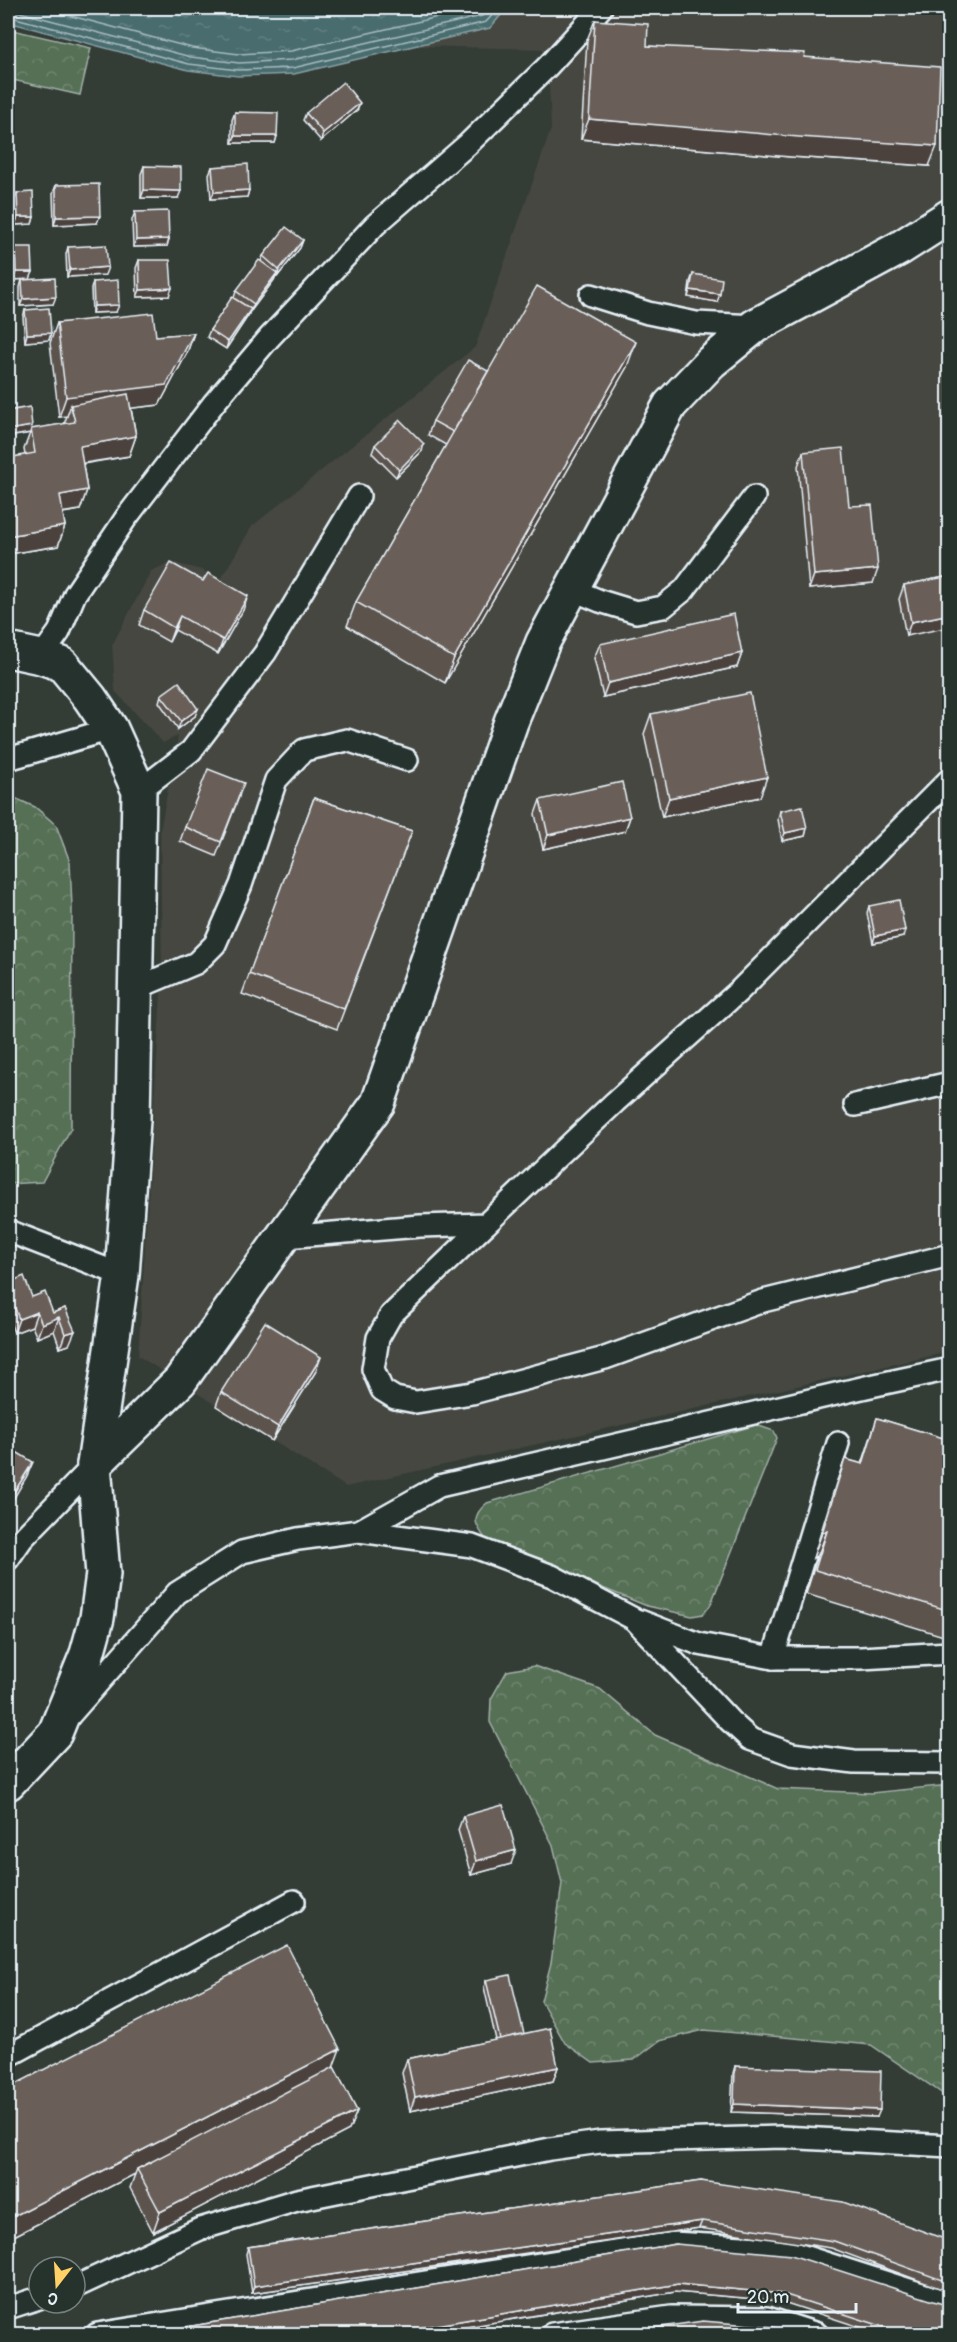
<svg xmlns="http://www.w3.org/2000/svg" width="957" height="2342" font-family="Pangolin,sans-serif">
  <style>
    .built { fill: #444640 }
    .forest { fill: url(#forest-crowns); stroke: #a0b0a7; stroke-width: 1.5 }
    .water { fill: url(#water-ripples); stroke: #88a1a5; stroke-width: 1.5 }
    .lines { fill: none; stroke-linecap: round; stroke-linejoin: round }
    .shore { stroke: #a8bcc1; stroke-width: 1.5 }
    .service-casing { stroke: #e8f1f8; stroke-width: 26 }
    .minor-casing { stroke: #e8f1f8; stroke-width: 38 }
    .service { stroke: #26332d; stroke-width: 21 }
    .minor { stroke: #26332d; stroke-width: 33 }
    .wall { fill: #5c524d; stroke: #e8f1f8; stroke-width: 1.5 }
    .shaded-wall { fill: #4b423e; stroke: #e8f1f8; stroke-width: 1.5 }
    .building { fill: #6b5f59; stroke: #e8f1f8; stroke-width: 1.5 }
  </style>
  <defs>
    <pattern id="forest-crowns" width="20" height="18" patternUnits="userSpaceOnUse" patternTransform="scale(1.5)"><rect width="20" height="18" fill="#577056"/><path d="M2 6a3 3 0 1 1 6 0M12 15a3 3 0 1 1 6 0" fill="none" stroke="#6f856f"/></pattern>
    <pattern id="water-ripples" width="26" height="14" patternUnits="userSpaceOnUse" patternTransform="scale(1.5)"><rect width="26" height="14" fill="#486c6e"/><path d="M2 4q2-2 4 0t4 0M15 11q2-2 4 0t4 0" fill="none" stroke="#628183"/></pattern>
  </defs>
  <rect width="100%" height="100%" fill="#343c36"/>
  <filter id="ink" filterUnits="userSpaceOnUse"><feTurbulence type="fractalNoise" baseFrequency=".0167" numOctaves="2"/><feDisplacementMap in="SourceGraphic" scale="12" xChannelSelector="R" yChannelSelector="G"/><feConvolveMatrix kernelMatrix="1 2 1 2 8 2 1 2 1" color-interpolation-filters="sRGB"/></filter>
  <g filter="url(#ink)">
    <path class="built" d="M507,8H949V1352L346,1487L138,1356L162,977L160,830L178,736L163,743L115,691L112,645L151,571L171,562L202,570L220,580L252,526L475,347L551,129L548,66L542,49L410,46L490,28Z"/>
    <g class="forest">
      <path d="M8,29L91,48L80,95L8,79Z"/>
      <path d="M10,796L35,807L56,825L70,862L72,907L71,1128L42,1182L8,1184V798Z"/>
      <path d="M756,1425L774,1431L777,1438L710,1606L703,1614L692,1616L647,1606L487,1541C475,1525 470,1517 487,1503Z"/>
      <path d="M534,1666L600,1689L655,1735L778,1789L871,1793L949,1785V2098L871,2045L704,2030L659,2041L634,2060L593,2063L565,2043L541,2001L551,1963L562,1883L553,1845L490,1722L491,1699L507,1671Z"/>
    </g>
    <path class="water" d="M8,8H507L490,28L294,74L238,76L188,70L8,22Z"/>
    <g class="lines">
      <g class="shore">
        <path d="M41,8L192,48L239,54L291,51L477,8"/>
        <path d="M8,9L191,57L239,63L292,60L482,16L490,8"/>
        <path d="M8,16L189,64L238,70L293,68L486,22L499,8"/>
      </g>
      <g class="service-casing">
        <g id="service">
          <path d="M591,295L648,313L696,323L755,326"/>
          <path d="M571,589L600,601L636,612L663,607L684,590L754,497"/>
          <path d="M41,657L59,632L75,594L126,518L214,403L269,338L375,225L467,145L548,66L601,8"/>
          <path d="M8,759L111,729"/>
          <path d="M139,791L191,751L265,653L359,496"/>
          <path d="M134,989L196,963L215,944L241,885L276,780L304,750L347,740L407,760"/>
          <path d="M855,1105L950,1083"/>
          <path d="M486,1224L391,1315L378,1338L373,1369L382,1390L395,1398L416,1402L472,1393L605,1358L763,1301L950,1255"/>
          <path d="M8,1231L122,1275"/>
          <path d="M284,1237L420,1226L486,1224L615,1102L739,991L950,779"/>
          <path d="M359,1531L439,1486L866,1387L950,1369"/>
          <path d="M8,1559L22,1539L94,1465"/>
          <path d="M640,1621L699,1644L773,1658H861L950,1653"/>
          <path d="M773,1658L838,1443"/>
          <path d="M69,1716L177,1593L242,1552L298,1539L359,1531L472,1546L552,1576L634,1619L730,1721L750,1739L792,1754L854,1762L950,1763"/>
          <path d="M8,2056L294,1901"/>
          <path d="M75,2287L200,2229L297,2200L550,2149L600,2142L782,2137L950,2146"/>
          <path d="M8,2308L39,2298"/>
          <path d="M97,2334L672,2243L781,2249L950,2303"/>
          <path d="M552,2334L671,2317L767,2318L817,2334"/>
        </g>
      </g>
      <g class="minor-casing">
        <g id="minor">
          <path d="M8,650L41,657L62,664L90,698L111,729L139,791L133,1120L122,1275L94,1465L103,1574L97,1618L87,1654L55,1733L8,1783"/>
          <path d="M94,1465L180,1381L378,1103L511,722L543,642L670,405L711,362L755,326L900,248L950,216"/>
        </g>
      </g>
      <use href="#service" class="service"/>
      <use href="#minor" class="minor"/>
    </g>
    <g class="wall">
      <path d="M595,20L647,46L804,57L929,166L791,157L581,139L587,40Z"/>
      <path d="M357,110L321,141L303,120L306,113Z"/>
      <path d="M235,112L277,136L275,143H232V120Z"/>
      <path d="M144,166L178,198H141V174Z"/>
      <path d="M212,167L249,190L247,197L211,199L209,174Z"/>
      <path d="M56,185L97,223L54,225L53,193Z"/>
      <path d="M17,193L34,217L32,224L15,225L14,200Z"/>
      <path d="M135,212L169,239L167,246L133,247L132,220Z"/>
      <path d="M303,240L300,248L277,277L276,276L274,280L250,311L248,316L226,349L207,337L210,330L234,298L236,291L261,261L263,256Z"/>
      <path d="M15,247L30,279L53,304L20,306V287L22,280L29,279L13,280L12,255Z"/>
      <path d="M68,247L105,275L67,277L66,254Z"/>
      <path d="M139,260L169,296L137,297L136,268Z"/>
      <path d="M693,274L717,302L688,297L690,282Z"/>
      <path d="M93,282L116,312L92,313L91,289Z"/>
      <path d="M25,310L51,333L49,340L25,342L23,317Z"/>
      <path d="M57,323L156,336L194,333L187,353L159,405L131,408L136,436L129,456L83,464L87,490L80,510L63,513L65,526L58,546L8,554V458L25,455L24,449L30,433L8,437V411L31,429L64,424L67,416L59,417L50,343Z"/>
      <path d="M627,367L445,683L347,626L356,602L446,445L428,435L433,421L488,371Z"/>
      <path d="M375,445L422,451L396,477L372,453Z"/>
      <path d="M803,452L849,506L873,583L809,589L798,466Z"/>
      <path d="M950,576L906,636L899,599L904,585Z"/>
      <path d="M144,610H243L218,654L175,630L169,642L139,625Z"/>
      <path d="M600,644L742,653L737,667L603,697L594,658Z"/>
      <path d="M161,695L195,716L178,729L159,702Z"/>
      <path d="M651,714L760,797L662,817L644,734Z"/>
      <path d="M239,797L216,856L180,841L185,827Z"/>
      <path d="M314,798L412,831L337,1029L242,994Z"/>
      <path d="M540,800L630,817L625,831L543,849L535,814Z"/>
      <path d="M780,811L807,828L805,836L782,841L778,819Z"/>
      <path d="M869,906L903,937L873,943L867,913Z"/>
      <path d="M8,1261L15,1280L32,1297L53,1313L65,1308L69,1345L60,1348L54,1331L37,1338L32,1326L14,1333L8,1316Z"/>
      <path d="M316,1371L272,1441L216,1406L221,1392Z"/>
      <path d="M877,1418L950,1440V1638L806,1594L818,1555L813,1558L836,1483L845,1459L862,1464Z"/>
      <path d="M463,1816L511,1864L471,1875L458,1830Z"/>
      <path d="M486,1980L524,2034L558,2067L553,2081L410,2111L402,2073L407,2059L496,2040L484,1987Z"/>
      <path d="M735,2066L877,2117L731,2112L733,2073Z"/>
      <path d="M334,2067L357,2111L349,2130L153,2232L130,2188L135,2174L8,2239V2088Z"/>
      <path d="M701,2181L950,2241V2292L831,2248L699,2228L252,2293L246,2254L248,2247Z"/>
      <path d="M676,2244L940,2334H881L780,2301L675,2292L424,2334H156L157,2332Z"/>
    </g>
    <g class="shaded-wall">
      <path d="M360,103L357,110L321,141L323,133Z"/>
      <path d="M589,119L937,146L929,166L791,157L581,139Z"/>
      <path d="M235,136H277L275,143H232Z"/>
      <path d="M144,190L181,191L178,198H141Z"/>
      <path d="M249,190L247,197L211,199L214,192Z"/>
      <path d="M100,216L97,223L54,225L56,217Z"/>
      <path d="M18,217H34L32,224L15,225Z"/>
      <path d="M169,239L167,246L133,247L136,240Z"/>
      <path d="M303,240L300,248L277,277L279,270Z"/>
      <path d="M108,267L105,275L67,277L70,270Z"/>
      <path d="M16,272H33L30,279L13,280Z"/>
      <path d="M277,273L274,280L251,311L254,304Z"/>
      <path d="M172,288L169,296L137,297L140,290Z"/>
      <path d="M690,290L720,294L717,302L688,297Z"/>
      <path d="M56,297L53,304L20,306L23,299Z"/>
      <path d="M119,305L116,312L92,313L94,306Z"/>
      <path d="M251,309L248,316L226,349L228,342Z"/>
      <path d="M51,333L49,340L25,342L27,334Z"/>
      <path d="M194,333L187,353L159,405L73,415L71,405L67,416L59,417L66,397Z"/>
      <path d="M636,342L627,367L445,683L454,658Z"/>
      <path d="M32,426L30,433L8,437V430Z"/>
      <path d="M136,436L129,456L72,465L80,446Z"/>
      <path d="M424,444L422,451L396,477L399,470Z"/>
      <path d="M87,490L80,510L53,514L60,495Z"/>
      <path d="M65,526L58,546L8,554V536Z"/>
      <path d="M878,569L873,583L809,589L814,575Z"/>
      <path d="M248,596L243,610L218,654L223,640Z"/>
      <path d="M950,614V627L906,636L911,622Z"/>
      <path d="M180,616L175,630L169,642L174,628Z"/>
      <path d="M742,653L737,667L603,697L608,683Z"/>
      <path d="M198,709L195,716L178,729L181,721Z"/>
      <path d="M767,777L760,797L662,817L669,798Z"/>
      <path d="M630,817L625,831L543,849L548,835Z"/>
      <path d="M807,828L805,836L782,841L785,833Z"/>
      <path d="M905,930L903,937L873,943L875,936Z"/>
      <path d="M37,1312L32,1326L14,1333L19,1319Z"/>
      <path d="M59,1317L54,1331L37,1338L42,1324Z"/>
      <path d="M75,1331L69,1345L60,1348L65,1334Z"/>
      <path d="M321,1357L316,1371L272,1441L278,1427Z"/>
      <path d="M33,1462L27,1476L8,1508V1502Z"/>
      <path d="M827,1531L818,1555L813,1558L822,1533Z"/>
      <path d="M516,1850L511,1864L471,1875L476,1861Z"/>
      <path d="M340,2049L331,2073L137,2169L135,2174L8,2239V2219Z"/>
      <path d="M558,2067L553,2081L410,2111L415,2097Z"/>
      <path d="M734,2104L880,2110L877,2117L731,2112Z"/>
      <path d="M357,2111L349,2130L153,2232L160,2212Z"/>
      <path d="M702,2221L699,2228L252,2293L254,2286Z"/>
      <path d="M678,2284L783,2294L780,2301L675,2292L424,2334H383Z"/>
    </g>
    <g class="building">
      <path d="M595,20L648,24L647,46L805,53L804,57L940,67L937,146L799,137L589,119Z"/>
      <path d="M343,82L360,103L323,133L306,113Z"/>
      <path d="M235,112L278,113L277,136H235Z"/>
      <path d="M248,164L249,190L214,192L212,167Z"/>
      <path d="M144,166L181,167V191L144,190Z"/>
      <path d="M99,184L100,216L56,217V185Z"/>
      <path d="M33,192L34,217H18L17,193Z"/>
      <path d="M168,211L169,239L136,240L135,212Z"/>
      <path d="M286,227L303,240L279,270L263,256Z"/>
      <path d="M106,245L108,267L70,270L68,247Z"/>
      <path d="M15,247H32L33,272H16Z"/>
      <path d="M139,260H170L172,288L140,290Z"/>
      <path d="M259,260L277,273L254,304L236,291Z"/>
      <path d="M693,274L722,279L720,294L690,290Z"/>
      <path d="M55,278L56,297L23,299L22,280Z"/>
      <path d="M118,280L119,305L94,306L93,282Z"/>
      <path d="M537,286L636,342L454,658L356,602Z"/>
      <path d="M232,297L251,309L228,342L210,330Z"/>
      <path d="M49,308L51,333L27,334L25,310Z"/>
      <path d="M153,313L156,336L194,333L166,385L66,397L57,323Z"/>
      <path d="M468,360L488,371L453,432L433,421Z"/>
      <path d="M128,394L136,436L80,446L87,490L60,495L65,526L8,536V458L35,453L31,429L75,422L71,405Z"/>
      <path d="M30,407L32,426L8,430V411Z"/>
      <path d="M400,420L424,444L399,470L375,445Z"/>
      <path d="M843,448L849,506L872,505L878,569L814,575L803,452Z"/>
      <path d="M171,563L203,581L208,573L248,596L223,640L180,616L174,628L144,610Z"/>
      <path d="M950,576V614L911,622L904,585Z"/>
      <path d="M734,614L742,653L608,683L600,644Z"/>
      <path d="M179,682L198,709L181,721L161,695Z"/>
      <path d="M750,693L767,777L669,798L651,714Z"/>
      <path d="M208,769L244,783L221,842L185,827Z"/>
      <path d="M622,782L630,817L548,835L540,800Z"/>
      <path d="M314,798L412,831L344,1009L249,974Z"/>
      <path d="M802,806L807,828L785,833L780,811Z"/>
      <path d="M899,900L905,930L875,936L869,906Z"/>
      <path d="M8,1261L15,1280L24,1276L32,1297L45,1292L53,1313L65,1308L75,1331L65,1334L59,1317L42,1324L37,1312L19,1319L10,1295L8,1296Z"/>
      <path d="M265,1322L321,1357L278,1427L221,1392Z"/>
      <path d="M877,1418L950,1440V1611L815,1570L827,1531L822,1533L845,1459L863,1464Z"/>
      <path d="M8,1447L33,1462L8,1502Z"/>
      <path d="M503,1805L516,1850L476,1861L463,1816Z"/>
      <path d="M287,1945L340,2049L8,2219V2088Z"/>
      <path d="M510,1975L524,2034L500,2039L486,1980Z"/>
      <path d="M550,2028L558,2067L415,2097L407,2059Z"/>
      <path d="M735,2066L881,2071L880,2110L734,2104Z"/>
      <path d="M334,2067L357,2111L160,2212L137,2169Z"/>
      <path d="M701,2181L843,2202L950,2241V2283L834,2241L702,2221L254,2286L248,2247Z"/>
      <path d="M676,2244L791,2255L949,2306L940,2334H906L783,2294L678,2284L383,2334H157V2332Z"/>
      <path d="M703,2321L773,2327L795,2334H611Z"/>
    </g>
  </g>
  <rect width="957" height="2342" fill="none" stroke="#26332d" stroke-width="30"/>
  <rect x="15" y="15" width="927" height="2312" fill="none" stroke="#e8f1f8" stroke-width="2" filter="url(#ink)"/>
  <g transform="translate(57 2285) rotate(197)"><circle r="28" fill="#26332d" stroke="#747f7e" stroke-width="1.5"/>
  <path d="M0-4.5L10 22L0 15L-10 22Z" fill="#ffd166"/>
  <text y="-9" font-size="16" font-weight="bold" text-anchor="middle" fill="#e8f1f8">С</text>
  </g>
  <path d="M738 2303v9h118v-9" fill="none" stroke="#e8f1f8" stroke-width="3"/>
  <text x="747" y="2303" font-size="18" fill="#e8f1f8" stroke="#26332d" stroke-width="4.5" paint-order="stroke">20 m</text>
</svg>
